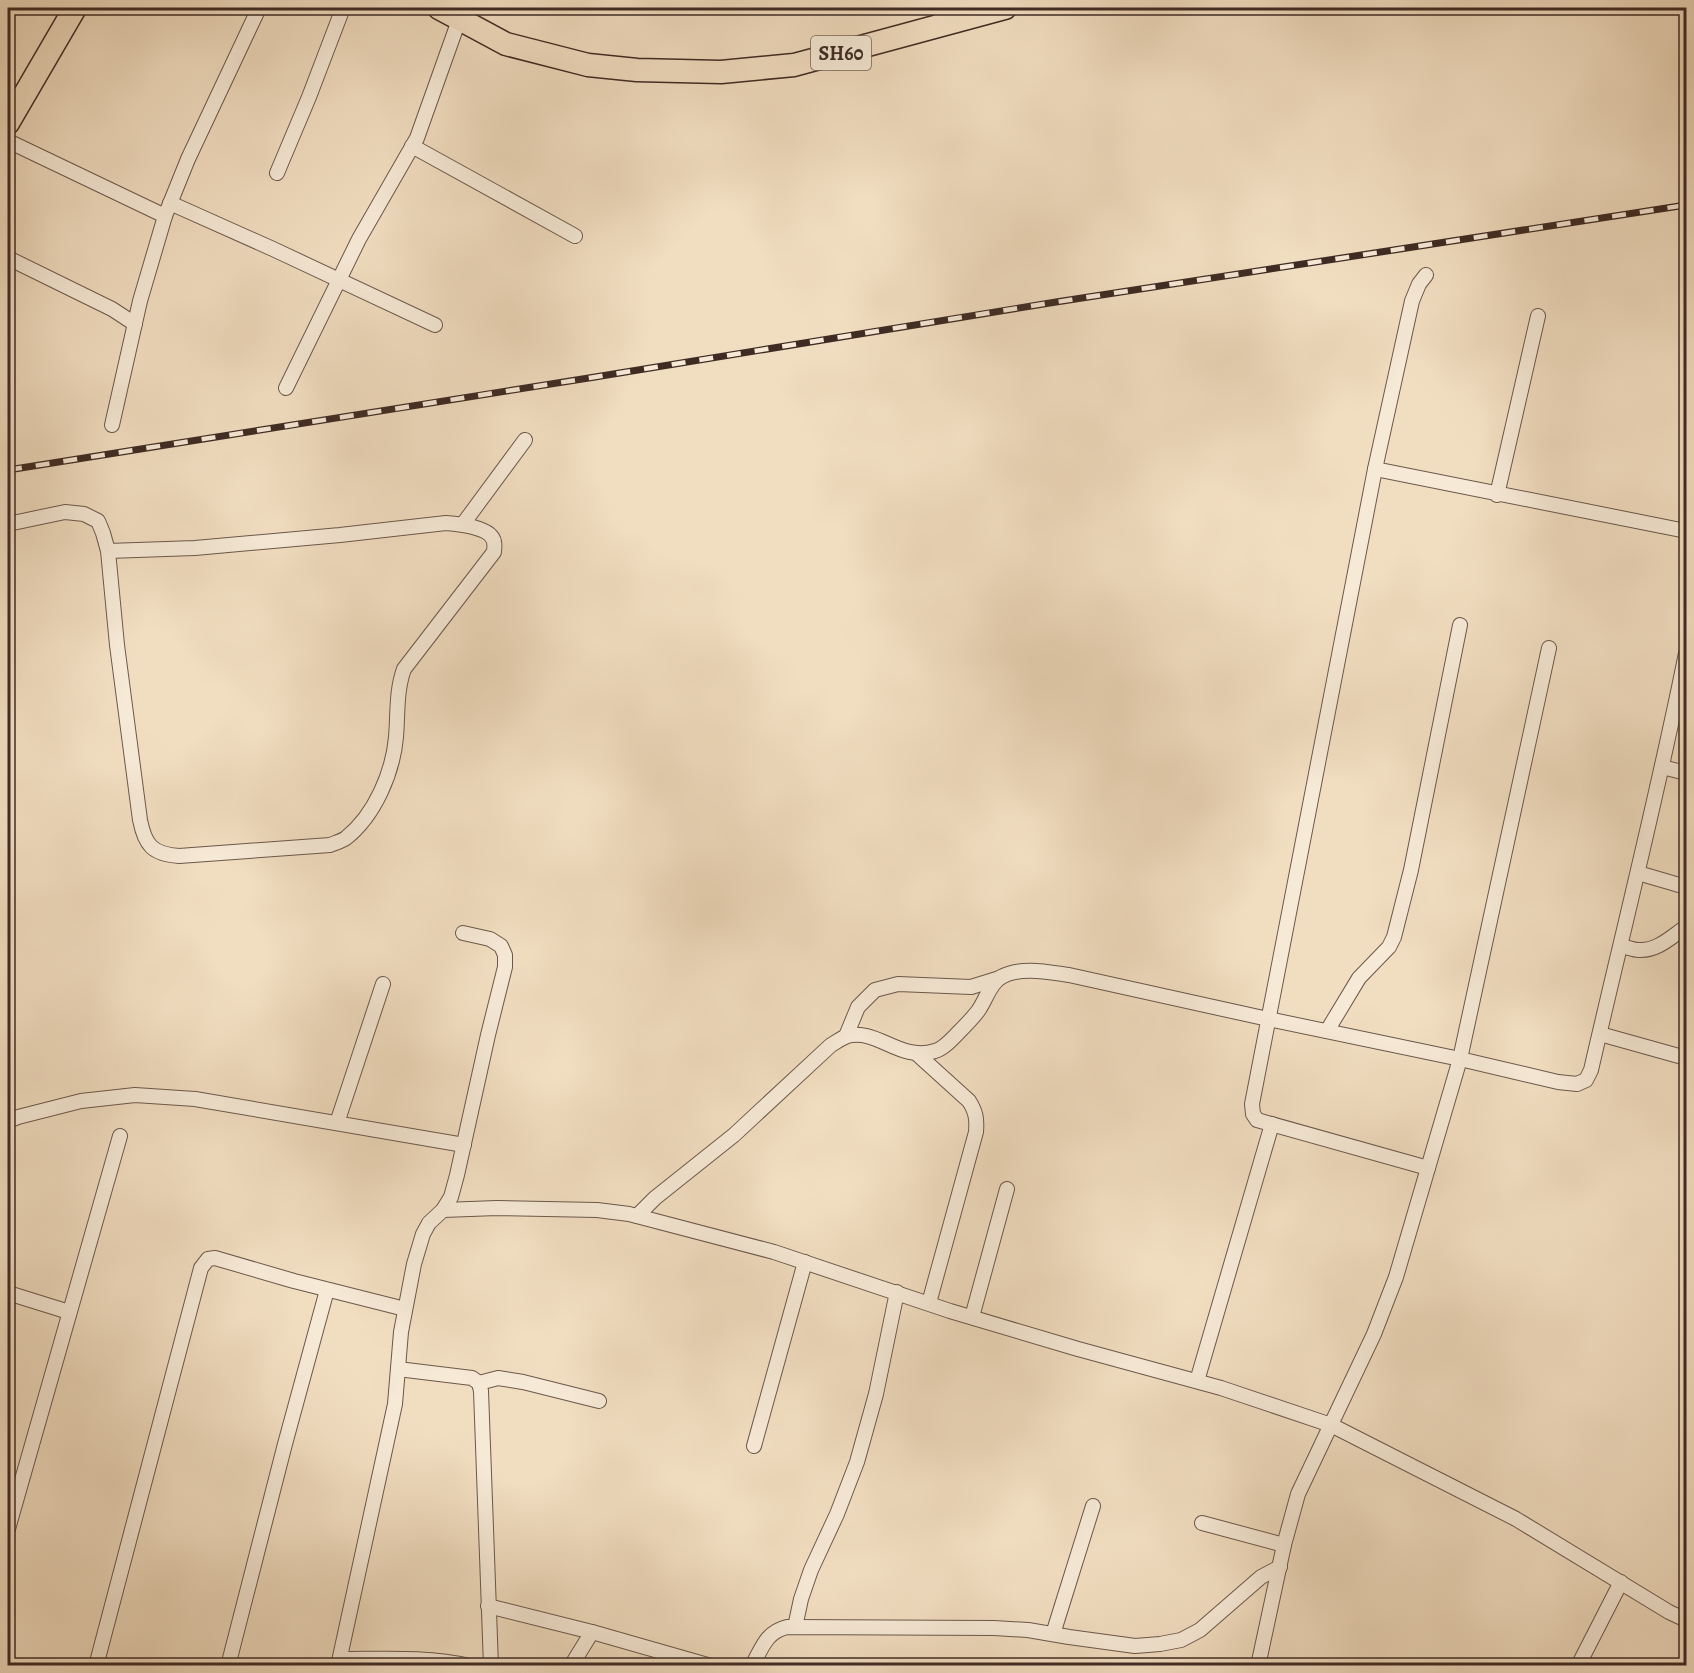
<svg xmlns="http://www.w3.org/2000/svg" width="1694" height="1673" font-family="Alegreya,serif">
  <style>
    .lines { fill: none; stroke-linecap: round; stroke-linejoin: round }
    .minor-casing { stroke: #6c584b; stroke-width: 16 }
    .primary-casing { stroke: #3f2b24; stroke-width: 25 }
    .minor { stroke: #f6e9d6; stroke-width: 14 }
    .primary { stroke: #f1ddc0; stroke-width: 22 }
    .rail-casing { stroke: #3f2b24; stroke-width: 7 }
    .rail { stroke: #f6e9d6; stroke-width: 4.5; stroke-dasharray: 14; stroke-linecap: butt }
    .labels { text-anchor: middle; stroke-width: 6; stroke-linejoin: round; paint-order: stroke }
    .shield { fill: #f6e9d6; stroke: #766459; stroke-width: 1.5 }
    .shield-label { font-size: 20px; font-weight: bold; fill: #3f2b24 }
  </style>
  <rect width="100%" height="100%" fill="#f1ddc0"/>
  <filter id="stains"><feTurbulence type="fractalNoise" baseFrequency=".00333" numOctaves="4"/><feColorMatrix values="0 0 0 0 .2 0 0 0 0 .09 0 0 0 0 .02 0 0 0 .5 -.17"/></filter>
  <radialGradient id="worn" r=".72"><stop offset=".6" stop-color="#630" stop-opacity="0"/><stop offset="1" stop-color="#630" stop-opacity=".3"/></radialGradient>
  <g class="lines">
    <g class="minor-casing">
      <g id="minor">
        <path d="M936,8L952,22"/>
        <path d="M8,141L165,216"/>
        <path d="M412,146L575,236"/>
        <path d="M277,173L309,97L343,8"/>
        <path d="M170,203L273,249L435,325"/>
        <path d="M8,258L112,309L135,324"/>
        <path d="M1426,275L1419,284L1412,301L1375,469L1252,1104L1253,1114L1257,1120L1428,1168"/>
        <path d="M286,388L359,239L417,138L459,20"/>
        <path d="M112,425L140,301L165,216L188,159L259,8"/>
        <path d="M1375,469L1686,531"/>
        <path d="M1497,495L1538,316"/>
        <path d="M8,524L65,512L84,514L98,521L103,533L108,551L117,645L140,820C145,845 152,854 179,856L330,845C335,843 342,841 346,838C375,815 393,772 396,737C398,714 396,691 404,669L494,552C494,549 495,546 494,542C492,527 458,524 446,523L340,535L195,548L108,551"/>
        <path d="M463,524L525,440"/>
        <path d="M1662,767L1686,773"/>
        <path d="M1638,873L1686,887"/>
        <path d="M1621,946C1627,947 1633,950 1639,950C1658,951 1672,936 1686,927"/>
        <path d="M1327,1031L1359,978L1389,947L1394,937L1411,870L1460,625"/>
        <path d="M1600,1034L1686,1058"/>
        <path d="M846,1036L858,1007L875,990L898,984L971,987L1000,978"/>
        <path d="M916,1053L969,1101C976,1112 977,1119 976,1132L929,1303"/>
        <path d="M8,1121L18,1117L81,1101L135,1095L195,1099L464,1145"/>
        <path d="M337,1123L383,984"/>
        <path d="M443,1210L497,1208L597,1210L629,1214L774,1252L950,1311L1078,1349L1221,1388L1331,1425L1516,1519L1669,1612L1686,1620"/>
        <path d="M637,1216L655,1198L734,1135L831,1045C836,1042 842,1038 847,1036C878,1028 899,1062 935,1051C943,1049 951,1040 957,1034C964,1027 972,1019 978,1011C986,1000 990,983 1001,977C1021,966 1048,972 1069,975L1268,1019L1460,1059L1558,1082L1577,1084L1586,1080L1591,1070C1623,931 1658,793 1686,653"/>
        <path d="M8,1293L69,1312"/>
        <path d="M972,1317L1007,1189"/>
        <path d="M398,1369L472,1378L479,1383L481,1391L491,1666"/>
        <path d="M1197,1381L1272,1124"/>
        <path d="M479,1383L498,1378L523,1382L599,1401"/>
        <path d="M754,1446L805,1262"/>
        <path d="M1202,1523L1284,1545"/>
        <path d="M8,1529L120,1136"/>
        <path d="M488,1606L592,1632L711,1666"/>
        <path d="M795,1627L801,1599L811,1570L837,1514L857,1462L876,1394L897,1292"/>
        <path d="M1053,1634L1093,1506"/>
        <path d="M340,1659C383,1659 427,1656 470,1666"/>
        <path d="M96,1666L201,1268L208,1259L215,1258L294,1281L405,1309"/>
        <path d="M228,1666L285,1444L327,1290"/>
        <path d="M338,1666L395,1404L401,1332L414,1264L423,1234L429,1223L443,1210L451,1197L457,1175L488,1035L505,967V955L501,946L490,939L463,933"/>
        <path d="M571,1666L592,1632"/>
        <path d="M752,1666C762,1648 766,1632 787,1627L994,1628L1028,1630L1069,1637L1135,1646L1160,1644L1181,1640L1200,1630L1261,1577L1280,1567"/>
        <path d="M1258,1666L1284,1545L1298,1494L1374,1334L1396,1277L1460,1059L1549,648"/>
        <path d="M1578,1666L1621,1582"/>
      </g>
    </g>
    <g class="primary-casing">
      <g id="primary">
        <path d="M439,8L506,44L588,65L637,70L721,72L794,65L1005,8"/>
        <path d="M8,123L75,8"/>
      </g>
    </g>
    <use href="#minor" class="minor"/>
    <use href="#primary" class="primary"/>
    <g class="rail-casing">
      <path id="rail" d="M8,470L595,377L1056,302L1686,205"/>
    </g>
    <use href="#rail" class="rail"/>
  </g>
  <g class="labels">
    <rect class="shield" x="811" y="36" width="60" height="34" rx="4.5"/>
    <g class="shield-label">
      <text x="841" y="60">SH60</text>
    </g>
  </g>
  <rect width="1694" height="1673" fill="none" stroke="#f1ddc0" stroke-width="30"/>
  <rect x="9" y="9" width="1676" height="1655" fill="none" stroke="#3f2b24" stroke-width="3"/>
  <rect x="15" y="15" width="1664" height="1643" fill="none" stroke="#3f2b24" stroke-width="1.5"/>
  <rect width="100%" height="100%" filter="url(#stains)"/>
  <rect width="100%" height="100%" fill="url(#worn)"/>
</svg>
